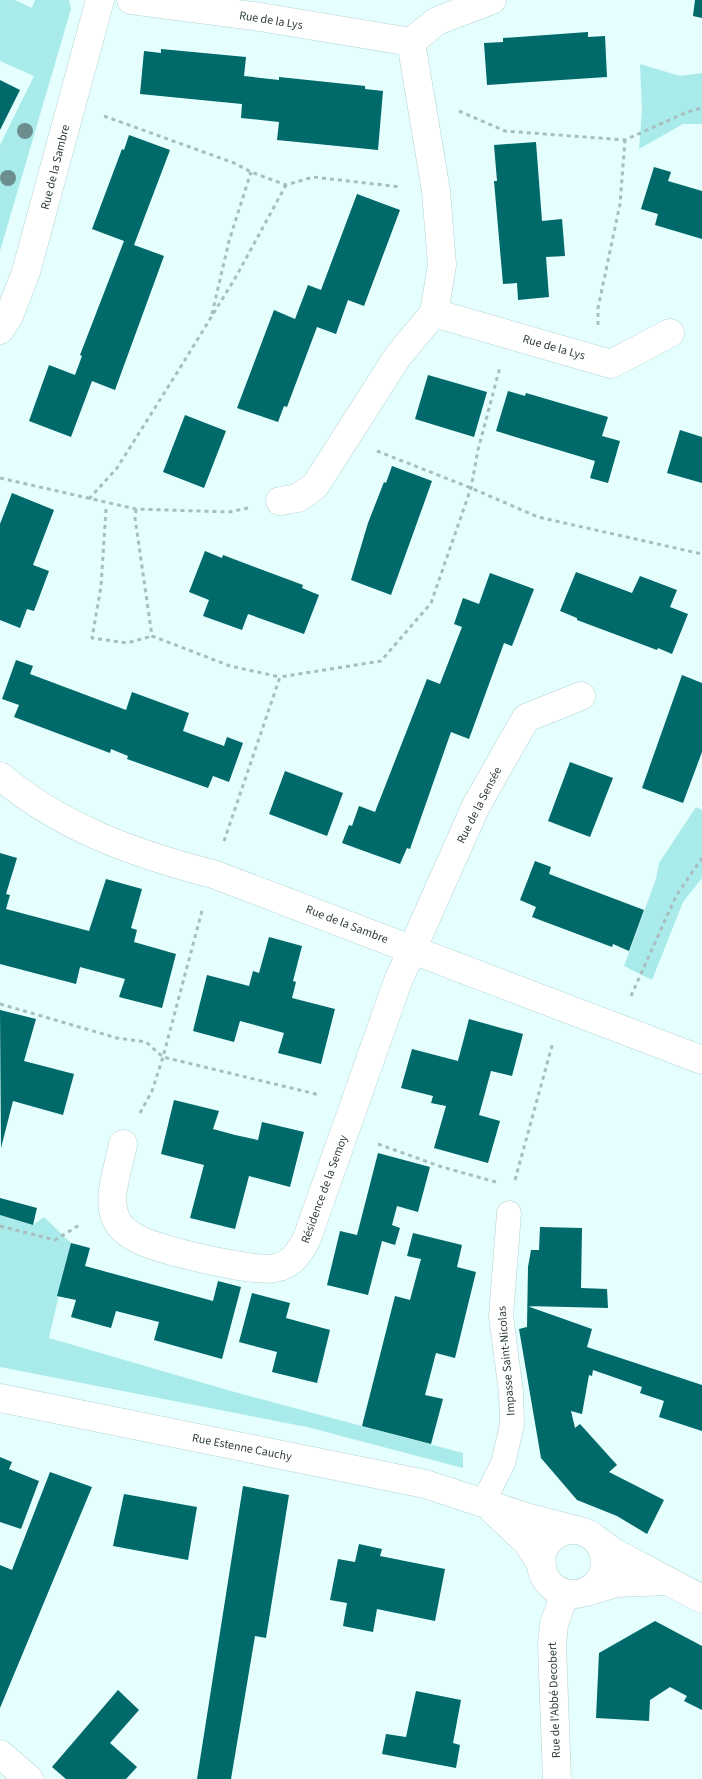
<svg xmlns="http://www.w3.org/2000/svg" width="702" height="1779" font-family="'Source Sans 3',sans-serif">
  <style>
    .green { fill: #a9ebea }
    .building { fill: #00696a }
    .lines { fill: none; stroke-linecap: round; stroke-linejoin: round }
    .service-casing { stroke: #b4d3d3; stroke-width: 25 }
    .minor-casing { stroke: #b4d3d3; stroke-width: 29 }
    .secondary-casing { stroke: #b4d3d3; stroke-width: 29 }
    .path { stroke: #a9bdbd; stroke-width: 3; stroke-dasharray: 4 4; stroke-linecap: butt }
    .service { stroke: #fff; stroke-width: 24 }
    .minor { stroke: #fff; stroke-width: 28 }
    .secondary { stroke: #fff; stroke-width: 28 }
    .tree { fill: #6c8e8f }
    .labels { text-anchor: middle; stroke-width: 5; stroke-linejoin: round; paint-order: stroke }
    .street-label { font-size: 12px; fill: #313d3d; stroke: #fff }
  </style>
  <rect width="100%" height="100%" fill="#e5fefe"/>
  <g class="green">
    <path d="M0,0H15L32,8L35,0H69L71,9L0,251V145L34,76L0,61Z"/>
    <path d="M640,64L680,76L702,73V124H683L639,149L642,111Z"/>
    <path d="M696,807L702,810V878L683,902L652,980L624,966L656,879L659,863Z"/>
    <path d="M0,1215L33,1225L44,1217L71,1243L49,1338L231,1391L463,1453V1468L307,1427L0,1367Z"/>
  </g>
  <g class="building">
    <path d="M695,0H702V18L693,16Z"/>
    <path d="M588,32V37L605,36L607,77L487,85L484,43L503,42V38Z"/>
    <path d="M161,49L246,57L244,76L279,80V77L365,86V89L383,91L378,150L277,140L279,122L241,118L242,104L140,94L144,51L161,53Z"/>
    <path d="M0,80L20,90L0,130Z"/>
    <path d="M129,135L170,150L134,245L164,256L115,390L92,381L71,437L29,421L49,365L75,375L82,356L80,355L124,241L92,229L122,149L124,150Z"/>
    <path d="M536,142L542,221L562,219L565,256L546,257L549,297L518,300L517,283L503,284L494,181H497L494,145Z"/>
    <path d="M654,167L671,172L668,181L702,191V239L655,225L658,214L641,209Z"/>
    <path d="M357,194L400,210L364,306L348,300L336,334L317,327L287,407L284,406L278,422L237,408L274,310L295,319L308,285L321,290Z"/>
    <path d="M428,375L487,392L474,437L415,419Z"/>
    <path d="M508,391L525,396L526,393L608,417L602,436L620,441L608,483L590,478L595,461L496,431Z"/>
    <path d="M185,415L226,431L204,488L163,472Z"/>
    <path d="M680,430L702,437V483L667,473Z"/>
    <path d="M392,466L432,481L391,595L351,580L368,523L384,482L386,483Z"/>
    <path d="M12,493L54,510L33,565L49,571L34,611L27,609L20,628L0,620V524Z"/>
    <path d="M205,551L222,558L223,555L303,585L302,588L319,595L304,634L248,614L242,630L203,616L209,600L189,592Z"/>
    <path d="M576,572L632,593L640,576L677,590L670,607L688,614L672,654L658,648L657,650L577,620V618L560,611Z"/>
    <path d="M490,573L534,589L512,646L504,643L469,739L451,732L410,849L407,848L400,864L342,843L349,825L352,826L359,806L375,812L427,679L440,684L462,627L454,624L463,598L479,604Z"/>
    <path d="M16,660L33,666L30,674L126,710L132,692L189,713L183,731L224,746L227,737L243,743L229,782L213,776L208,788L127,759L128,756L111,749L110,753L14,717L19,705L2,699Z"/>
    <path d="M682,675L702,683V752L683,803L642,788Z"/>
    <path d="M570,762L613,778L590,837L548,821Z"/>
    <path d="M285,771L343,793L327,836L269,814Z"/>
    <path d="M0,853L17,858L6,894L10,895L6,909L89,931L106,879L142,889L131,928L137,930L134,942L176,954L162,1008L119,997L125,979L80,967L76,984L0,964Z"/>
    <path d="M535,861L551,867L549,874L644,910L629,951L613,944L612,947L532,917L536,907L520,900Z"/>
    <path d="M269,937L302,946L293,981L296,982L292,998L335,1009L321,1064L278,1053L284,1033L240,1021L234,1042L193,1031L207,975L249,986L253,971L259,973Z"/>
    <path d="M0,1010L36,1019L24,1061L74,1074L63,1115L13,1101L1,1148Z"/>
    <path d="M469,1019L523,1034L512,1076L491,1071L479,1115L500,1121L488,1163L434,1148L446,1106L431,1103L433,1096L401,1088L412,1049L458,1061Z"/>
    <path d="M174,1100L219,1111L213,1129L235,1135L258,1140L262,1122L304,1132L290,1187L249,1176L235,1229L190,1218L204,1165L161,1154Z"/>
    <path d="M378,1153L430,1167L418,1212L397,1206L392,1225L400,1228L395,1245L382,1241L368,1295L327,1285L340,1231L357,1235Z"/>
    <path d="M0,1198L37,1208L33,1225L0,1215Z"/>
    <path d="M540,1227L582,1228L581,1288L607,1289L608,1308L527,1306L592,1329L587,1347L702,1385V1431L659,1417L664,1401L640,1393L642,1387L593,1370L592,1376L589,1375L582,1414L571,1411L575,1428L580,1424L617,1465L609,1472L664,1500L647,1534L617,1516L577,1500L541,1458L519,1329L527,1327L528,1267L531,1250H539Z"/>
    <path d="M413,1233L462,1245L457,1267L476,1272L455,1358L436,1353L425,1395L443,1399L431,1444L362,1426L395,1296L410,1300L421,1259L407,1256Z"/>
    <path d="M71,1243L90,1248L85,1266L213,1301L218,1281L241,1287L222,1359L154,1340L159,1322L116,1311L111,1328L71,1317L76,1300L57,1296Z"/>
    <path d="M252,1293L290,1303L286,1318L330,1330L317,1383L272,1372L277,1352L239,1342Z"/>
    <path d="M0,1457L12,1462L9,1469L39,1481L21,1529L0,1522Z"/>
    <path d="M50,1472L92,1487L0,1708V1565L12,1570Z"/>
    <path d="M243,1486L289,1495L266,1638L255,1636L231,1779H197Z"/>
    <path d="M124,1494L197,1507L188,1560L113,1546Z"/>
    <path d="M359,1544L382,1549L380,1556L445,1569L435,1621L377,1609L373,1632L343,1626L347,1603L330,1600L338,1559L355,1562Z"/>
    <path d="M655,1621L702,1646V1710L684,1701L687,1696L670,1687L650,1700L649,1721L596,1718L599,1653Z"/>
    <path d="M118,1690L139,1710L110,1743L137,1767L126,1779H66L52,1767Z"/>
    <path d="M416,1691L461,1700L453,1743L460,1745L456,1768L382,1754L386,1734L406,1737Z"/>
  </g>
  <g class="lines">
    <g class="service-casing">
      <path id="service" d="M483,1503L503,1463L512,1425L511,1392L501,1316L509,1213"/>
    </g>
    <g class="minor-casing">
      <g id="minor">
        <path d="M131,0L260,17L411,42L436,191L442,265L434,313L611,364L670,333"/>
        <path d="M411,42L437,21L492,0"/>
        <path d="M0,330L9,316L26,272L100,0"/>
        <path d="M280,501L298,498L315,486L398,356L434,313"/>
        <path d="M0,776C62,828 135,854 213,874L702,1060"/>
        <path d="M123,1144C119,1167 106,1198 116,1219C120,1228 130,1235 138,1239C158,1250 255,1273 275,1268C292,1265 300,1252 307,1238L398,981L476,806L526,718L581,696"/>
        <path d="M0,1754L29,1779"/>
        <path d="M557,1779L552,1645L554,1624L565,1593"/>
      </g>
    </g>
    <g class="secondary-casing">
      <g id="secondary">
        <path d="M0,1398L425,1484L526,1517L576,1530"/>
        <path d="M494,1511L527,1542L542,1565"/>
        <circle cx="573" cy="1562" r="32"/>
        <path d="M597,1540L615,1553L702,1599"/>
        <path d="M586,1592L616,1583L667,1581"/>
      </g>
    </g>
    <g class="path">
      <path d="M459,111L505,131L625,140L687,112L702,108"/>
      <path d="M104,116L234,163L251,172L286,185L313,177L401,187"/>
      <path d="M212,314L229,241L251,172"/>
      <path d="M598,325V308L620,204L625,140"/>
      <path d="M377,451L471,488L538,517L702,554"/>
      <path d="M0,478L136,509L229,512L248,508"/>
      <path d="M89,499L117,468L180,368L237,275L286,185"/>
      <path d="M106,509L101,586L92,638L127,643L152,636"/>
      <path d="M136,509L135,518L152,636L230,666L280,677"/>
      <path d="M224,841L280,677L381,661L431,603L471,488L478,450L500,367"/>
      <path d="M631,996L676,896L702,858"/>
      <path d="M0,1004L117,1038L146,1042L163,1057L320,1095"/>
      <path d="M140,1113L152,1091L163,1057L203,907"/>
      <path d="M378,1144L442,1167L496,1182"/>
      <path d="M515,1180L553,1042"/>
      <path d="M0,1226L55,1240L81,1224"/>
    </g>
    <use href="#service" class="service"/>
    <use href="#minor" class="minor"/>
    <use href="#secondary" class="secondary"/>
  </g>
  <g class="tree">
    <circle cx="25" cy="131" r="8"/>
    <circle cx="8" cy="178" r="8"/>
  </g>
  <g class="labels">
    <g class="street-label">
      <text transform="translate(271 20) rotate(9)" y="4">Rue de la Lys</text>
      <text transform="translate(55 167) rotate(-76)" y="4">Rue de la Sambre</text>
      <text transform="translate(554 347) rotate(16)" y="4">Rue de la Lys</text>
      <text transform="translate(479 805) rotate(-63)" y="4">Rue de la Sensée</text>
      <text transform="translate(347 924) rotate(21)" y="4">Rue de la Sambre</text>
      <text transform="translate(324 1189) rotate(-70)" y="4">Résidence de la Semoy</text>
      <text transform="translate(506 1361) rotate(-95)" y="4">Impasse Saint-Nicolas</text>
      <text transform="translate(242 1447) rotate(11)" y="4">Rue Estenne Cauchy</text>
      <text transform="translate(554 1700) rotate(-92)" y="4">Rue de l'Abbé Decobert</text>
    </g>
  </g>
</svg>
